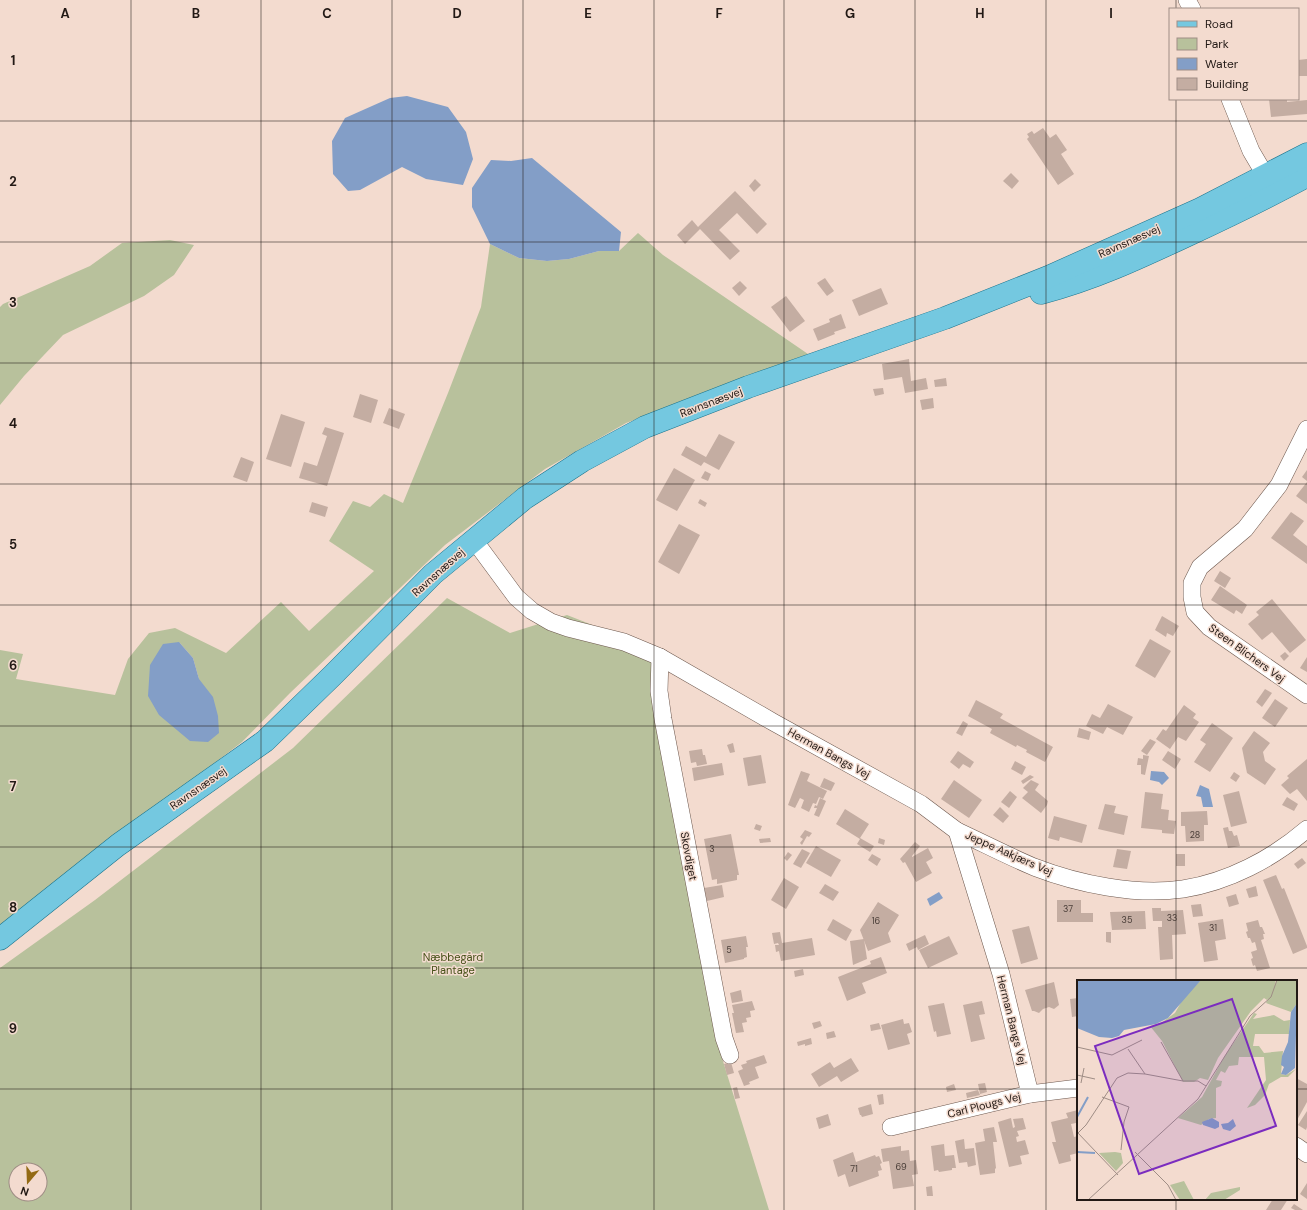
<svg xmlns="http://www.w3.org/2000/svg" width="1307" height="1210" font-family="'DM Sans',sans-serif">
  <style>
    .green { fill: #b8c19c; fill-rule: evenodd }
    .water { fill: #839ec7 }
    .building { fill: #c4ada2 }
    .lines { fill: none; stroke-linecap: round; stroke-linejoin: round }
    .minor-casing { stroke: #6c574d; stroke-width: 18 }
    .major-casing { stroke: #1b738c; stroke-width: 23 }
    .minor { stroke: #fff; stroke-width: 17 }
    .major { stroke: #74c8e0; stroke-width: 22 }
    .grid { fill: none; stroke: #221915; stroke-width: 1; stroke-opacity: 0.55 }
    .labels { text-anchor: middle; stroke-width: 3; stroke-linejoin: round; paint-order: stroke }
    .number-label { font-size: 9px; fill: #4a3e38 }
    .street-label { font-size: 11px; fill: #221915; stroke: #f3dbcf }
    .park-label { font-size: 11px; fill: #465018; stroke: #f3dbcf }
    .inset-river { fill: none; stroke: #839ec7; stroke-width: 2 }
    .inset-road { fill: none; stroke: #9f8d85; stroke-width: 1 }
    .view { fill: #7b2cbf; fill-opacity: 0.15; stroke: #7b2cbf; stroke-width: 2 }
    .inset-edge { fill: none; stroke: #221915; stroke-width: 2 }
    .grid-label { font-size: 13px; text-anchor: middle; font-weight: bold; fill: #221915; stroke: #f3dbcf; stroke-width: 3; stroke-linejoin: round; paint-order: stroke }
  </style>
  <rect width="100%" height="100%" fill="#f3dbcf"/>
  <g class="green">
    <path d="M638,233L663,255L808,354L626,423L545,469L445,545L290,693L242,742L0,927V650L23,654L16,679L115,695L128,659L149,633L175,628L226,653L281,602L309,631L374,571L329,541L353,501L370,507L384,494L403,503L448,393L481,307L490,244L519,258L547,261L569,259L599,251H619ZM179,642L193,658L199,679Z"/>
    <path d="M170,240L194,245L174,275L144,296L63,335L24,376L0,405V307L3,304L90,266L122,243Z"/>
    <path d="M447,598L510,633L567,615L661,652L655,713L722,1058L769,1210H0V968L95,900L293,748ZM16,1170H40V1194H16Z"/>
  </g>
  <g class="water">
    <path d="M407,96L448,107L466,132L473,159L463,185L426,179L402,167L360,190L348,191L333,174L332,141L345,118L390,98Z"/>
    <path d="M532,158L621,232L619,251H599L569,259L547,261L519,258L490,244L472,207V188L491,160L511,161Z"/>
    <path d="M179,642L193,658L199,679L213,697L218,716L219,733L208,742L190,741L159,715L148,696L150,665L163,644Z"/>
    <path d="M1151,771L1164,772L1169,778L1162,785L1159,782L1150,780Z"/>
    <path d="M1200,785L1209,789L1213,807H1203L1201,797L1196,796Z"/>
    <path d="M939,892L943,898L930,906L927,899Z"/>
  </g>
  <g class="building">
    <path d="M1307,59V76H1298V60Z"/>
    <path d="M1269,99H1287V102L1307,100V114L1271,117Z"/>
    <path d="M1043,128L1050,138L1056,134L1067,150L1061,154L1074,174L1058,185L1027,139L1029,137L1027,134L1032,131L1034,134Z"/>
    <path d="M1011,173L1019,181L1012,189L1003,181Z"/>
    <path d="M755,179L761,185L754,192L749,186Z"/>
    <path d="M735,191L767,224L757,234L737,213L719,230L740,251L730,260L700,229L685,244L677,235L692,220L698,227Z"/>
    <path d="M825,278L834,291L827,296L817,283Z"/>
    <path d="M740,281L747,288L739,296L732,288Z"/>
    <path d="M881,288L888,304L859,316L852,300Z"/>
    <path d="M786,296L805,321L790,332L771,307Z"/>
    <path d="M841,314L846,328L834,332L835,334L818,341L813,329L830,322L829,319Z"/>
    <path d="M909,359L911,381L926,378L928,389L905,393L902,377L884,380L882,364Z"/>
    <path d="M946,378L947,386L935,387L934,380Z"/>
    <path d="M883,388L884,394L875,396L873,389Z"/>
    <path d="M360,394L378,400L371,423L353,417Z"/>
    <path d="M933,398L934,408L922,410L920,400Z"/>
    <path d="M389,408L405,414L399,429L383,423Z"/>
    <path d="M281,414L305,422L291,467L266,459Z"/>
    <path d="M325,427L344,433L327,486L299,478L304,462L317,466L327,436L322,434Z"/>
    <path d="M719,434L735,442L719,470L704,462L701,466L681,455L686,446L706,457Z"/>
    <path d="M241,457L254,462L247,482L233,477Z"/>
    <path d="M674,468L695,480L677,511L656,500Z"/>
    <path d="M1307,470V481L1302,477Z"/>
    <path d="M705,471L711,474L708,481L701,478Z"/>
    <path d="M1307,482V504L1296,496Z"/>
    <path d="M700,499L707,503L705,507L698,503Z"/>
    <path d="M312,502L328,507L325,517L309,512Z"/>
    <path d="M1291,512L1304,521L1293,535L1307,546V564L1271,538Z"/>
    <path d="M679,524L700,535L679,574L658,562Z"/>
    <path d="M1220,571L1231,578L1225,588L1214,581Z"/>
    <path d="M1220,586L1247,605L1242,614L1236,610L1234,614L1211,600Z"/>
    <path d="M1272,599L1306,640L1290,653L1272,632L1262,640L1248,624L1259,615L1256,612Z"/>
    <path d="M1162,616L1179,626L1173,636L1167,633L1166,637L1155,630Z"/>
    <path d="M1150,639L1171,651L1155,678L1135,666Z"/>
    <path d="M1285,652L1289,656L1284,661L1280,656Z"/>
    <path d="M1307,657V672L1300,668Z"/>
    <path d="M1265,689L1272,693L1262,707L1256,702Z"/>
    <path d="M1275,699L1288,708L1275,727L1262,718Z"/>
    <path d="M976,700L1003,714L1000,718L1053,747L1045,762L1026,752L1027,750L1017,745L1016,747L990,733L992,729L968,716Z"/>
    <path d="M1108,704L1133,717L1123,735L1107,727L1103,734L1086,726L1092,714L1100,718Z"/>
    <path d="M1184,705L1196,714L1193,718L1199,722L1186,741L1178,737L1170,749L1156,739L1163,729L1166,731Z"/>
    <path d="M963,721L968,724L962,736L956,733Z"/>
    <path d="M1212,723L1233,738L1210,772L1194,762L1206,744L1200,740Z"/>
    <path d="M1079,728L1091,732L1089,740L1077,737Z"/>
    <path d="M1254,731L1270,743L1263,752L1265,761L1276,769L1265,785L1247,773L1242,748Z"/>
    <path d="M1150,739L1156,742L1147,755L1141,751Z"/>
    <path d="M733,743L735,752L730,753L727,745Z"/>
    <path d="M702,749L703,755H705L707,764L697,766L696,762L691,763L689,751Z"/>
    <path d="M958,751L974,762L970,768L963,764L959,769L950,762Z"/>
    <path d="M1168,751L1181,759L1175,769L1162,760Z"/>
    <path d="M761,755L766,783L748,786L743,758Z"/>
    <path d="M1143,755L1149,756L1145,775L1141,774V765H1137L1138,758L1143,759Z"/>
    <path d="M1307,759V801L1297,789L1290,794L1281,785L1289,778L1287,776Z"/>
    <path d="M1015,761L1026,767L1022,775L1011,769Z"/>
    <path d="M722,763L724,775L694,781L692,768Z"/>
    <path d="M801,771L810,774L807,781L827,791L823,799L819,797L816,804L813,803L809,812L801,808L804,800L800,798L795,808L788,805Z"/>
    <path d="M1234,772L1240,776L1236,782L1230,778Z"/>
    <path d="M1030,775L1034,777L1023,784L1021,781Z"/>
    <path d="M824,778L835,783L831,791L820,787Z"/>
    <path d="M954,780L982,800L969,818L941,799Z"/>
    <path d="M1031,780L1039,784L1035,790L1048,801L1047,805L1041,813L1022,798L1028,792L1023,788Z"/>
    <path d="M1010,791L1017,797L1009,808L1001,802Z"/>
    <path d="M1239,791L1247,823L1231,827L1223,795Z"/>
    <path d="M1145,792L1163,794L1161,809L1169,810L1168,820L1176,821L1174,834L1162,833V830L1141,828Z"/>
    <path d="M1287,797L1298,804L1294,811L1282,805Z"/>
    <path d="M820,798L826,801L819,817L814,815L817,808H814L815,805L817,806Z"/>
    <path d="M1105,804L1116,806L1114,813L1128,816L1124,835L1098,829Z"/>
    <path d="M1000,807L1009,816L1003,823L993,815Z"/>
    <path d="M845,809L869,824L860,838L874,846L870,852L857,844L860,839L836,824Z"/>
    <path d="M1207,811L1208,825H1204V841L1186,842L1185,826H1181V812Z"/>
    <path d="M1054,816L1087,825L1082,843L1060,837L1059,841L1048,838Z"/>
    <path d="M756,824L762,826L760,831L754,829Z"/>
    <path d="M1228,827L1229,831H1232L1234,836L1237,835L1240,846L1228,848L1223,828Z"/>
    <path d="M805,830L812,833L809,837L807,836L802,845L800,843L803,839L800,837Z"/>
    <path d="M731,834L739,875H737V880L717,884V879L712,880L704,839Z"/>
    <path d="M770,838L771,842L760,843L759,839Z"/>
    <path d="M879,838L885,840L884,845L878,843Z"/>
    <path d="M915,842L920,846L912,856V857L928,848L933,858L926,862L932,873L916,882L905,862L903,863L900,859Z"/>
    <path d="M816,846L841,860L831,877L806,863Z"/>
    <path d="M802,849L810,853L801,868L793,864Z"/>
    <path d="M1117,849L1131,851L1127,869L1113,867Z"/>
    <path d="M788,852L792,855L787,861L784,858Z"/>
    <path d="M872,854L881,859L877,866L868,860Z"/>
    <rect x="1176" y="854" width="9" height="12"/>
    <path d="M1302,858L1306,863L1298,869L1294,864Z"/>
    <path d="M1276,875L1282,889L1284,888L1307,946V948L1293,954L1263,880Z"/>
    <path d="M784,878L799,887L786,909L771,900Z"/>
    <path d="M825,884L839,892L833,901L819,893Z"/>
    <path d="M722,885L724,897L707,901L704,888Z"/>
    <path d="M1256,886L1258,896L1249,898L1246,889Z"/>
    <path d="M1236,894L1239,904L1229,907L1226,897Z"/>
    <path d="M1057,900H1081V913H1093V922H1057Z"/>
    <path d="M878,902L899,915L888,933L891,942L868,951L860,930Z"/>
    <path d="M1201,904L1203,916L1193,917L1191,905Z"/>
    <path d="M1152,908H1161V911L1183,910L1186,934L1172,935L1173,959L1160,960L1158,927H1162V921H1153Z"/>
    <path d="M1145,911L1146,929L1112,930L1110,912Z"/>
    <path d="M833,919L852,930L846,941L827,930Z"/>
    <path d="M1223,919L1226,939L1215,941L1218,960L1204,962L1198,923Z"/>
    <path d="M1258,920L1260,927H1262L1265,934H1263L1264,939L1261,940L1270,968L1257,971L1255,965L1253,966L1251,959L1253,958L1251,952L1257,950L1255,942L1252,943L1250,938H1248L1246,932L1248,931L1246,923Z"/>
    <path d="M1029,926L1038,959L1021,964L1012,930Z"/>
    <path d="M780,932L782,943L812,938L815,955L781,961L779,951L776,952L775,945H779L778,943L774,944L772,933Z"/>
    <path d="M1106,932H1111V943L1106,942Z"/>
    <path d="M925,935L929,944L918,950L917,947L909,951L906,944Z"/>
    <path d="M746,936L748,947H746L747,957L744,958V959L725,963L721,940Z"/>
    <path d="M949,936L958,954L928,968L919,950Z"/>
    <path d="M864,939L867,959L853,965L850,941Z"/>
    <path d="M881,957L887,973L862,983L866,993L847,1001L838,977L871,964L870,961Z"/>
    <path d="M803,969L804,975L795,977L794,971Z"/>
    <path d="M1054,982L1059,1005L1054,1009L1049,1007L1043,1009L1039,1013L1034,1011H1032L1025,990Z"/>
    <path d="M741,990L743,1001L732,1003L730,993Z"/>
    <path d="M1078,998V1016L1072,1017L1070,999Z"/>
    <path d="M752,1001L755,1010L750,1011L751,1017L746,1018L747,1022L742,1023L744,1032L736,1033L732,1013H734L732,1005Z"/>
    <path d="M982,1001L985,1014L979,1015L985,1039L971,1042L963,1005Z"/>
    <path d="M944,1003L951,1034L937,1037L936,1031L934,1032L928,1006Z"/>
    <path d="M903,1019L904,1024L909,1023L912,1032L907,1034L910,1044L888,1050L881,1025Z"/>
    <path d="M820,1021L822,1026L814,1029L812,1023Z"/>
    <path d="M879,1023L881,1029L871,1031L870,1025Z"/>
    <path d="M834,1031L836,1037L827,1039L826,1033Z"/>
    <path d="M811,1038L812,1044L805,1046V1044L798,1046L797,1042Z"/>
    <path d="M764,1055L767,1063L755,1067L759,1078L749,1082L750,1084L744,1086L738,1071L743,1069L741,1065L747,1063L746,1061Z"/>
    <path d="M851,1058L859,1071L841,1082L837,1076L819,1087L811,1074L830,1062L834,1068Z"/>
    <path d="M731,1062L734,1073L727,1075L724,1064Z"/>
    <path d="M1296,1078L1307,1084V1102L1296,1122Z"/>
    <path d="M985,1083L987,1092L980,1094L978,1084Z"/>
    <path d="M954,1084L956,1090L947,1092L946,1087Z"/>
    <path d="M737,1087L740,1098L735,1099L733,1088Z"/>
    <path d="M978,1090L980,1095L967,1098L966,1093Z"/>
    <path d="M883,1094L884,1104L879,1105L877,1095Z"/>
    <path d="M871,1104L873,1114L862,1117L861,1115H860L858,1108Z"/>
    <path d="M1078,1110V1127L1076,1123L1071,1124L1074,1137L1078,1136V1153L1070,1155L1071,1161L1059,1164L1052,1142H1056L1051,1122L1068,1118L1066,1113Z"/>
    <path d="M1307,1111V1127L1306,1130L1298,1125Z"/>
    <path d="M828,1114L831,1125L819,1129L816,1118Z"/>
    <path d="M1011,1118L1013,1128L1015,1127L1013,1119L1023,1118L1026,1129L1017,1131L1019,1136L1016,1137L1017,1142L1025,1140L1029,1154L1020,1156L1022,1164L1009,1167L998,1122Z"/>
    <path d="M994,1127L997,1142H993L996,1168L995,1169V1173L980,1175L975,1143L985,1141L983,1129Z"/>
    <path d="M964,1139L965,1149L974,1148L976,1165L968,1167L967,1162L959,1163L955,1141Z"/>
    <path d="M944,1144L945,1156L954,1155L956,1168H952V1170L939,1172L938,1170L934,1171L931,1146Z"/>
    <path d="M901,1146V1151L909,1150L910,1161L916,1160L918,1174L912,1175L914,1186L893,1189L889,1161L883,1162L881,1149Z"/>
    <path d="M853,1152L856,1162L875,1155L876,1157L879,1156L882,1163L880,1164L882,1170L878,1171L879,1176L849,1187L845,1174L838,1177L833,1160Z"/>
    <path d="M1307,1183V1199L1300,1194Z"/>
    <path d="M932,1186L933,1196H927L926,1187Z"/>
    <path d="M1273,1199H1288L1281,1210H1266Z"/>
    <path d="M1294,1204L1303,1210H1295L1291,1208Z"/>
  </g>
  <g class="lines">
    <g class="minor-casing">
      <g id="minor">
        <path d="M1187,0L1192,9"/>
        <path d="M1230,99L1251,151L1271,185"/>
        <path d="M1307,429L1279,485L1245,529L1200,567L1192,583V597L1195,612L1209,627L1307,695"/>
        <path d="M474,540L516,597L532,611L551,622L568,628L624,642L660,657L773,722L921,804L957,831L1001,974L1030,1094"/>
        <path d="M660,657L659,691L663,719L724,1038L730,1055"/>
        <path d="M957,831C983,843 1008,856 1034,867C1078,884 1136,896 1183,889C1228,882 1272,859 1307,829"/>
        <path d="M891,1127L1030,1094L1078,1088"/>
        <path d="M1296,1146L1307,1154"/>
      </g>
    </g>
    <g class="major-casing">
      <g id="major">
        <path d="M1041,293C1092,280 1139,258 1186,236C1227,217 1268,197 1307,176"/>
        <path d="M0,939L118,845L265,741L333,675L433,574L525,498L582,461L645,427L748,387L945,318L1048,277L1200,209L1307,154"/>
      </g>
    </g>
    <use href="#minor" class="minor"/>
    <use href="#major" class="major"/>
  </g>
  <path class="grid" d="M131,0V1210M261,0V1210M392,0V1210M523,0V1210M654,0V1210M784,0V1210M915,0V1210M1046,0V1210M1176,0V9M1176,99V981M0,121H1307M0,242H1307M0,363H1307M0,484H1307M0,605H1307M0,726H1307M0,847H1307M0,968H1307M0,1089H1078M1296,1089H1307M1176,1199V1210"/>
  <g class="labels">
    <g class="number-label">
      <text x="1195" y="838">28</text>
      <text x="712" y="852">3</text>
      <text x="1068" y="912">37</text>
      <text x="1172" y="921">33</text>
      <text x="1127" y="923">35</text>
      <text x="876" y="924">16</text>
      <text x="1213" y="931">31</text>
      <text x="729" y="953">5</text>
      <text x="901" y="1170">69</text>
      <text x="854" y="1172">71</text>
    </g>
    <g class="street-label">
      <text transform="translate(1129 241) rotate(-24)" y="4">Ravnsnæsvej</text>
      <text transform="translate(711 402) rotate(-21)" y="4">Ravnsnæsvej</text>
      <text transform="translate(438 572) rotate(-42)" y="4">Ravnsnæsvej</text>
      <text transform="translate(1247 653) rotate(36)" y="4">Steen Blichers Vej</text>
      <text transform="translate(829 753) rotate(29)" y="4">Herman Bangs Vej</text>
      <text transform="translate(198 788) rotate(-35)" y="4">Ravnsnæsvej</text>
      <text transform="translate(1009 853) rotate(24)" y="4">Jeppe Aakjærs Vej</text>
      <text transform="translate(689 856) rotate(79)" y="4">Skovdiget</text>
      <text transform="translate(1012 1020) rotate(76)" y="4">Herman Bangs Vej</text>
      <text transform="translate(984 1105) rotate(-14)" y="4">Carl Plougs Vej</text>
    </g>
    <g class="park-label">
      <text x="453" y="961">Næbbegård<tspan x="453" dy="13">Plantage</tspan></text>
    </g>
  </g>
  <g transform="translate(1077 980)">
    <rect width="220" height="220" fill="#f3dbcf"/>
    <path d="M124,0H199L196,11L190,20L187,18L174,31L141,78L131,100L123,98L117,102H106L85,61L73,46L84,43L98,33L107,17ZM200,0H220V23L214,32L189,23ZM177,33L180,34L176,39L197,35L207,41L213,40L212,54H178L176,66H182L187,73L206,71L204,94L209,95L219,89L211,97H204L192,104L188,115L178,125L170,128L189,100L187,77H162L161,85L152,86L148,93L144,91L139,100L145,101L144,106L139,108V138L132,139L124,145L101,138L125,117L147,77ZM38,172L44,173L46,183L39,191L22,173ZM107,201L117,220H103L93,205ZM163,207V210L147,220H128L134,213Z" fill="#b8c19c"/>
    <path d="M0,0H124L91,38L79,44L47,50L42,56L35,58L22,57L0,48ZM220,23L218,88L209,95L204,94L207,87L204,85L205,76L211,62L214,32ZM135,138L142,142V147L138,149L126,145L125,142ZM156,139L159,146L153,151L146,149L144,144L151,143Z" fill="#839ec7"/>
    <path class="inset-river" d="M0,137L11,117M0,172L18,173"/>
    <path class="inset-road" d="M84,62L106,101M0,67L35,75L65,60M51,69L68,94L106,101H121L129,106M0,95L18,99M4,103L7,88M25,117L52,127L47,142L44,170M0,152L41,195M1,153L9,145L40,98L51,93L68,94M58,172L91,205L99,220M11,220L121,119L173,36L194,17L200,0"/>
    <path class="view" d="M155,19L199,146L62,194L18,66Z"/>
    <rect width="220" height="220" class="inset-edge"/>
  </g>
  <g class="grid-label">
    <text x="65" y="18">A</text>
    <text x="196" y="18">B</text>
    <text x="327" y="18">C</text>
    <text x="457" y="18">D</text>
    <text x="588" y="18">E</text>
    <text x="719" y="18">F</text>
    <text x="850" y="18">G</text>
    <text x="980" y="18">H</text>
    <text x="1111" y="18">I</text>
    <text x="13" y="65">1</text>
    <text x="13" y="186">2</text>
    <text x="13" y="307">3</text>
    <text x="13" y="428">4</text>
    <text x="13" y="549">5</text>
    <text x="13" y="670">6</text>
    <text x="13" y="791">7</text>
    <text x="13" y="912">8</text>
    <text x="13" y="1033">9</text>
  </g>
  <rect x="1169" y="8" width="130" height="92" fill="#f3dbcf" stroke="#9f8d85"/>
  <rect x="1177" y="21" width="20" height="6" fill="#74c8e0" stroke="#9f8d85"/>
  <text x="1205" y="28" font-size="12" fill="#221915">Road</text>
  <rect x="1177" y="38" width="20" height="12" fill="#b8c19c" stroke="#9f8d85"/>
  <text x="1205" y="48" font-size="12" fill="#221915">Park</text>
  <rect x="1177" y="58" width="20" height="12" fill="#839ec7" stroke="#9f8d85"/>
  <text x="1205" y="68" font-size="12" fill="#221915">Water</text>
  <rect x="1177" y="78" width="20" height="12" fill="#c4ada2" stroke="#9f8d85"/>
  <text x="1205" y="88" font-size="12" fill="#221915">Building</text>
  <g transform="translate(28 1182) rotate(199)"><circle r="19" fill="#f3dbcf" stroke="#9f8d85"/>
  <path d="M0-3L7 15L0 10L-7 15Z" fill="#936a14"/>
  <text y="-6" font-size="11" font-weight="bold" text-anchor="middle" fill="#221915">N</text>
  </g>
</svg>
